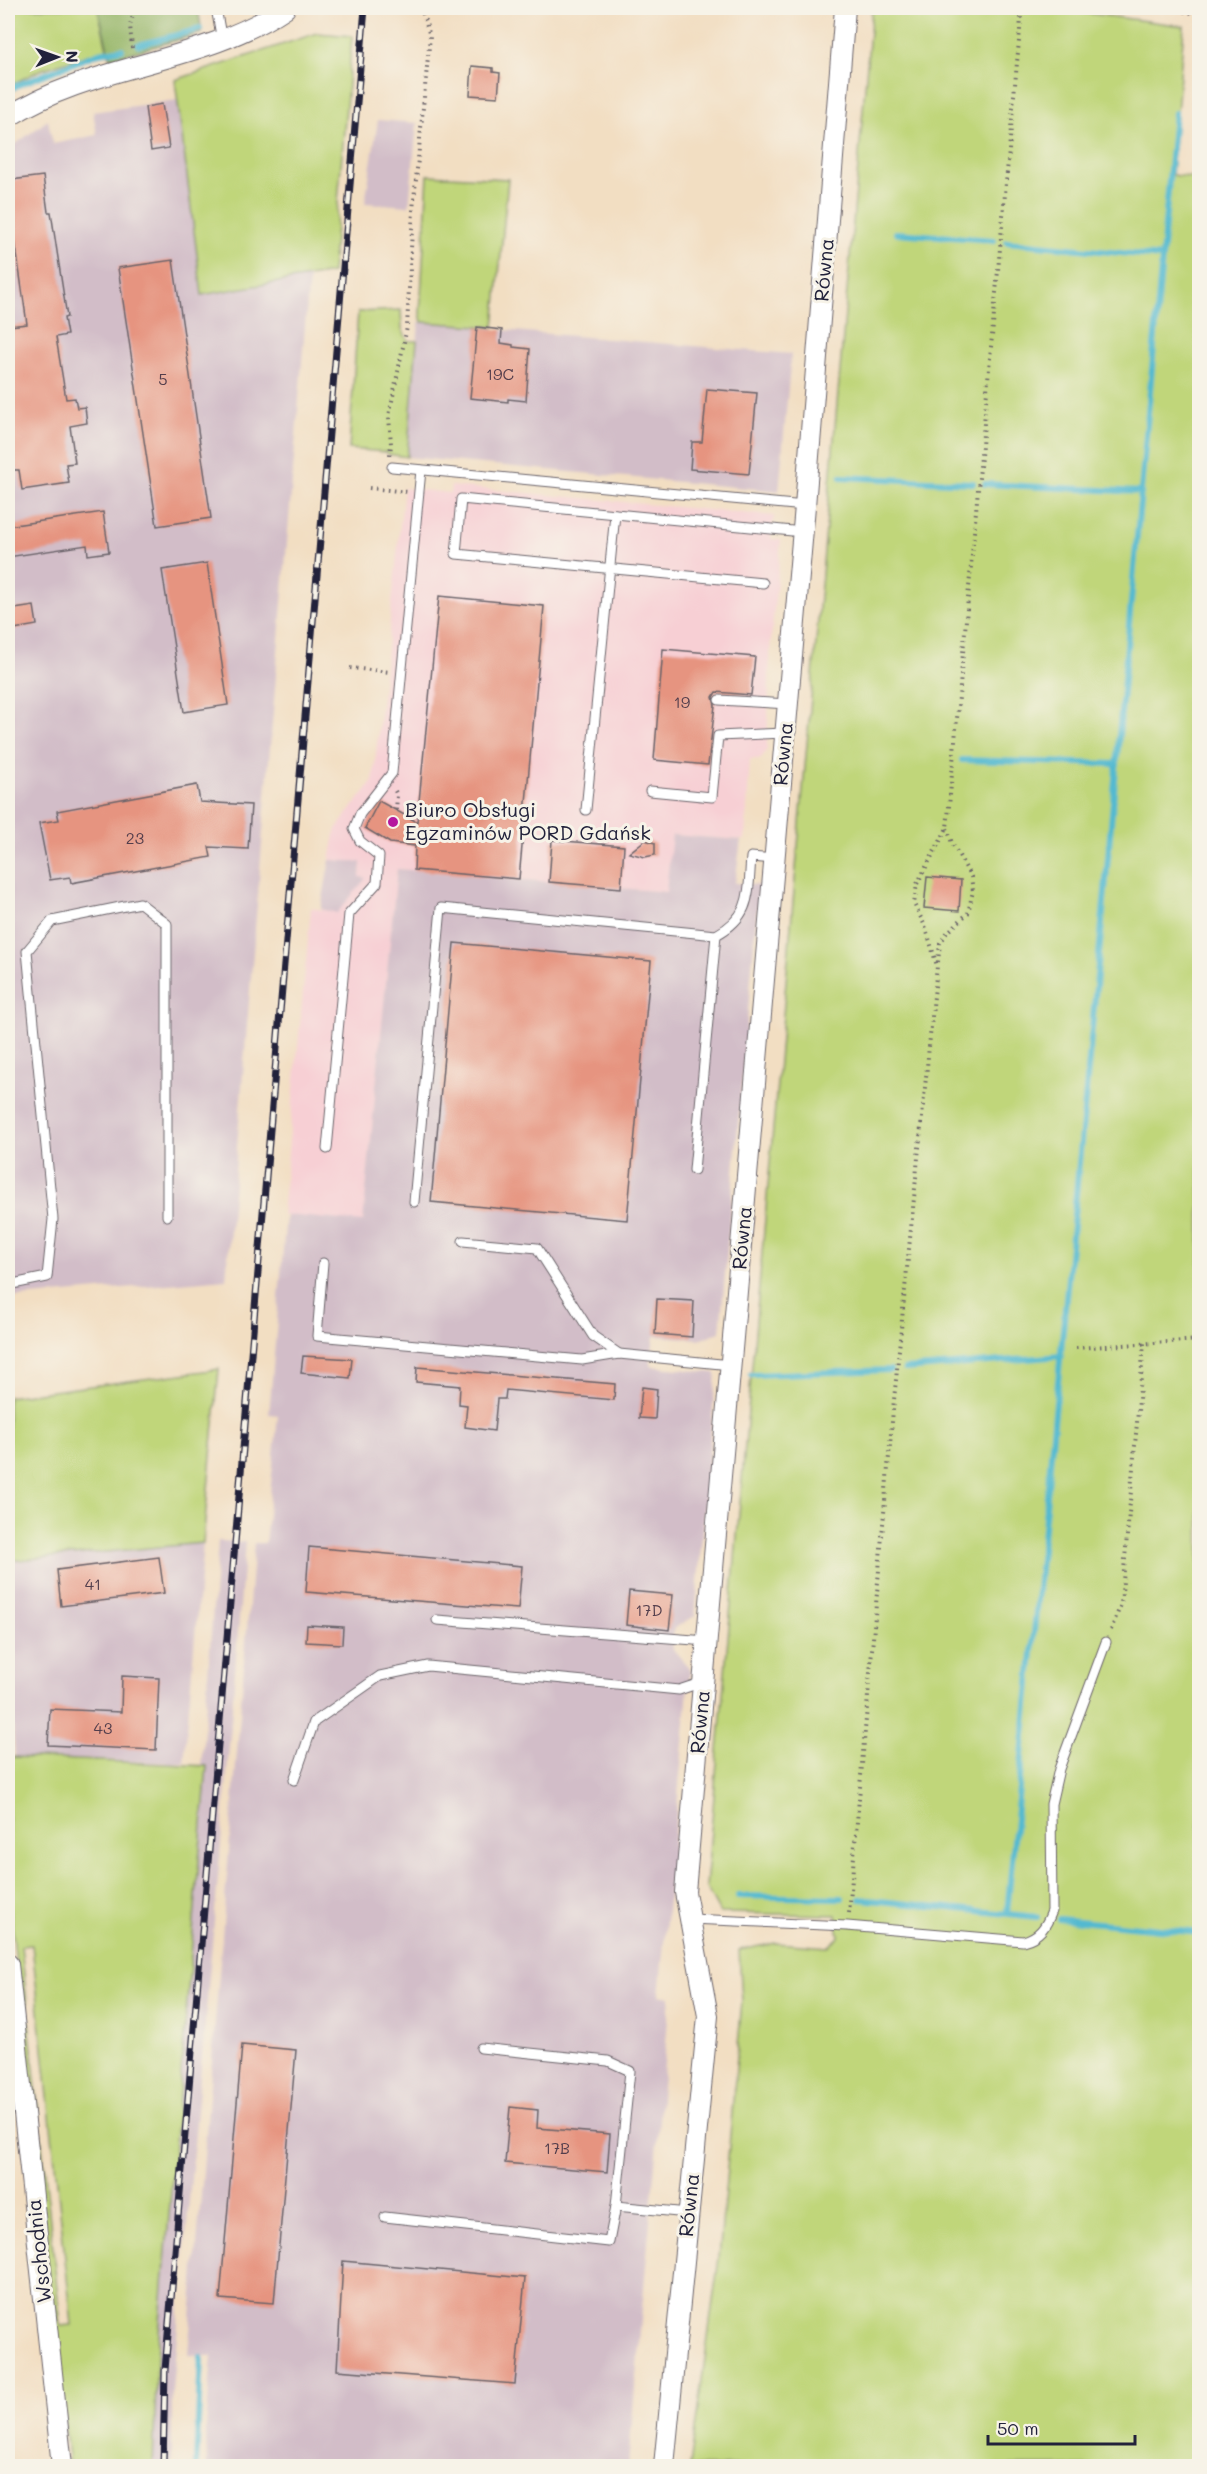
<svg xmlns="http://www.w3.org/2000/svg" width="1207" height="2474" font-family="Mali,sans-serif">
  <style>
    .built { fill: #f7cfd4 }
    .industrial { fill: #d2bdc8 }
    .green { fill: #c0d67a; stroke: #717c5a; stroke-width: 1.5; fill-rule: evenodd }
    .forest { fill: #98b76a; stroke: #5d6c52; stroke-width: 1.5 }
    .lines { fill: none; stroke-linecap: round; stroke-linejoin: round }
    .stream { stroke: #52b9d0; stroke-width: 6 }
    .building { fill: #e69480 }
    .service-casing { stroke: #6b646a; stroke-width: 11 }
    .minor-casing { stroke: #6b646a; stroke-width: 22 }
    .path { stroke: #6b646a; stroke-width: 4; stroke-dasharray: 1.5 4.5; stroke-linecap: butt }
    .service { stroke: #fff; stroke-width: 9 }
    .minor { stroke: #fff; stroke-width: 20 }
    .rail-casing { stroke: #22223b; stroke-width: 7 }
    .rail { stroke: #f7f3e8; stroke-width: 4.5; stroke-dasharray: 14; stroke-linecap: butt }
    .poi-dot { fill: #b5179e; stroke: #f7f3e8; stroke-width: 2 }
    .labels { text-anchor: middle; stroke-width: 6; stroke-linejoin: round; paint-order: stroke }
    .number-label { font-size: 16px; fill: #533e4c }
    .street-label { font-size: 20px; fill: #22223b; stroke: #f7f3e8 }
    .poi-label { font-size: 20px; fill: #22223b; stroke: #f7f3e8; text-anchor: start }
  </style>
  <rect width="100%" height="100%" fill="#f7f3e8"/>
  <filter id="ink" filterUnits="userSpaceOnUse"><feTurbulence type="fractalNoise" baseFrequency=".0167" numOctaves="2"/><feDisplacementMap in="SourceGraphic" scale="12" xChannelSelector="R" yChannelSelector="G"/><feConvolveMatrix kernelMatrix="1 2 1 2 8 2 1 2 1" color-interpolation-filters="sRGB"/></filter>
  <filter id="wash" filterUnits="userSpaceOnUse"><feTurbulence type="fractalNoise" baseFrequency=".008" numOctaves="4" result="noise"/><feDisplacementMap in="SourceGraphic" scale="24" xChannelSelector="R" yChannelSelector="G"/><feGaussianBlur stdDeviation="1.35" result="paint"/><feColorMatrix in="noise" values="0 0 0 0 0 0 0 0 0 0 0 0 0 0 0 0 0 1.4 0 .05"/><feComposite in="paint" operator="in"/></filter>
  <g filter="url(#wash)">
    <rect width="100%" height="100%" fill="#f2dec2"/>
    <path class="built" d="M451,486L774,516L771,539L781,540L770,649L767,749L761,759H750L745,840L672,835L667,892L397,869L363,1223L282,1215L311,908L337,912L365,878L360,877L361,862L330,860L336,829L373,781L404,488L450,493Z"/>
    <g class="industrial">
      <path d="M177,100L202,294L309,277L226,1279L8,1298V150L48,120L53,144L97,135L93,112Z"/>
      <path d="M378,120L417,123L409,206L365,203Z"/>
      <path d="M419,322L494,327V329L502,330L791,354L779,491L407,457Z"/>
      <path d="M672,835L741,840L735,883L759,885L720,1332L700,1339L654,1336L650,1366L716,1373L695,1616L674,1628L672,1648L690,1669L659,1995L670,1997L628,2466H207L206,2428L212,2356L188,2355L254,1543H265L278,1415L269,1414L286,1215L363,1222L397,869L666,892Z"/>
      <path d="M330,860L361,862L360,877L366,878L337,913L321,909Z"/>
      <path d="M218,1541L245,1542L225,1799L172,2391V2466H153L157,2357Z"/>
      <path d="M203,1543L184,1763L15,1757L8,1645V1562Z"/>
    </g>
    <g class="green">
      <path d="M8,8H98L107,49L43,69L8,86Z"/>
      <path d="M872,8H1047L1184,26L1172,175L1200,178L1199,2466H690L719,2258L742,2001L739,1950L776,1943L828,1947L839,1937L836,1915L720,1913L706,1887Z"/>
      <path d="M317,33L352,36L332,273L202,295L175,80Z"/>
      <path d="M428,175L508,179L494,327L422,322L420,313Z"/>
      <path d="M401,310L402,329L408,341H417L407,457L387,454L386,452L349,449L358,312Z"/>
      <path d="M219,1369L203,1543L8,1561V1397Z"/>
      <path d="M15,1757L207,1766L157,2357L153,2466H69L8,1888V1758ZM32,1945L72,2325H71L61,2326L21,1946Z"/>
    </g>
    <path class="forest" d="M98,8H198L202,33L110,59Z"/>
    <g class="lines">
      <g class="stream">
        <path d="M138,45L200,29"/>
        <path d="M8,91L18,85L99,53L122,49"/>
        <path d="M896,233L994,240"/>
        <path d="M1007,242L1162,257"/>
        <path d="M841,477L973,483"/>
        <path d="M985,484L1141,492"/>
        <path d="M962,760L1117,764"/>
        <path d="M905,1369L1061,1356"/>
        <path d="M751,1375L890,1370"/>
        <path d="M738,1896L842,1898"/>
        <path d="M860,1899L1037,1917"/>
        <path d="M1007,1913L1103,913L1175,113"/>
        <path d="M1059,1919L1200,1933"/>
        <path d="M196,2466L201,2357"/>
      </g>
    </g>
    <g id="blocks">
      <g class="building">
        <path d="M472,66L493,68V72L500,73L498,97L470,95Z"/>
        <path d="M162,104L169,148L151,151L145,107Z"/>
        <path d="M43,176L48,212H51L67,317L64,318L67,335L56,337L66,399L75,398L77,408L85,407L87,423L70,426L75,463L66,464L69,483L22,490L19,470H13L8,431V347L12,346L9,326L27,324L12,219H8V200H14L11,180Z"/>
        <path d="M173,260L211,518L157,526L118,268Z"/>
        <path d="M477,327L502,330L501,343L513,345V347L530,349L526,401L508,399V402L470,398Z"/>
        <path d="M707,389L757,393L749,474L690,469L692,442H702Z"/>
        <path d="M103,512L109,552L88,555L87,545L8,557V526Z"/>
        <path d="M207,563L228,705L184,712L162,570Z"/>
        <path d="M439,596L544,606L519,879L414,870L415,846L390,843L365,828L379,801L417,822Z"/>
        <path d="M34,606L37,625L8,630V610Z"/>
        <path d="M663,649L755,657L751,695L716,692L713,697L715,705L708,765L654,760Z"/>
        <path d="M197,785L200,802L251,805L248,849L209,847L211,857L71,883L70,877L50,880L39,823L59,820L57,811Z"/>
        <path d="M552,840L624,846L621,888L549,882Z"/>
        <path d="M645,840L655,843V855L645,857L629,853Z"/>
        <path d="M927,877L961,880L959,911L924,908Z"/>
        <path d="M454,943L651,961L627,1220L431,1202Z"/>
        <path d="M657,1299L694,1301L692,1337L655,1334Z"/>
        <path d="M303,1356L352,1359L350,1378L301,1373Z"/>
        <path d="M417,1367L615,1384L614,1400L506,1390L505,1399H497L494,1431L465,1427L467,1405L459,1404L460,1386L416,1382Z"/>
        <path d="M642,1387L657,1389L655,1419L639,1418Z"/>
        <path d="M309,1547L522,1566L518,1609L306,1592Z"/>
        <path d="M159,1557L164,1593L61,1606L57,1570Z"/>
        <path d="M629,1591L673,1595L669,1630L626,1625Z"/>
        <path d="M307,1625L343,1627L342,1644L306,1642Z"/>
        <path d="M122,1676L159,1678L156,1750L48,1745L50,1709L121,1712Z"/>
        <path d="M242,2045L296,2050L274,2303L220,2299Z"/>
        <path d="M510,2107L538,2110L537,2128L610,2134L607,2172L505,2163Z"/>
        <path d="M343,2261L525,2278L515,2384L337,2370Z"/>
      </g>
    </g>
  </g>
  <g filter="url(#ink)">
    <use href="#blocks" fill-opacity="0" stroke="#6b646a" stroke-width="1.5"/>
    <g class="lines">
      <g class="service-casing">
        <g id="service">
          <path d="M216,8L222,41"/>
          <path d="M392,467L805,506"/>
          <path d="M763,583L456,554L461,499L803,532"/>
          <path d="M719,700L788,704"/>
          <path d="M650,791L712,797L718,736L785,733"/>
          <path d="M586,810L615,514"/>
          <path d="M327,1149L349,914L377,883L379,856L360,841L354,829L360,814L392,773L421,470"/>
          <path d="M694,1170L716,935"/>
          <path d="M414,1202L441,908L716,935C752,916 748,893 751,857L774,859"/>
          <path d="M463,1241L537,1248L593,1336L619,1354"/>
          <path d="M323,1263L317,1336L582,1360L619,1354L731,1365"/>
          <path d="M8,1285L47,1277L53,1219L27,951L52,921L140,903L167,924V1216"/>
          <path d="M437,1620L707,1641"/>
          <path d="M294,1780L314,1722L380,1676L428,1666L679,1690L703,1682"/>
          <path d="M690,1919L847,1926L1023,1941C1039,1937 1046,1927 1052,1911L1051,1804L1059,1769L1106,1642"/>
          <path d="M481,2048L608,2061L630,2071L616,2206L688,2213"/>
          <path d="M385,2217L609,2242L616,2206"/>
        </g>
      </g>
      <g class="minor-casing">
        <g id="minor">
          <path d="M8,117C93,63 202,64 285,8"/>
          <path d="M8,1964L62,2466"/>
          <path d="M664,2466L708,2016L685,1892L805,506L845,8"/>
        </g>
      </g>
      <g class="path">
        <path d="M1160,8L1200,14"/>
        <path d="M422,13L460,8"/>
        <path d="M132,48L130,25L135,8"/>
        <path d="M390,455L391,444L389,416L407,327L413,210L430,36L421,8"/>
        <path d="M369,488L408,492"/>
        <path d="M350,668L390,672"/>
        <path d="M395,791L397,795L396,811"/>
        <path d="M938,962L940,943L947,933L968,913L973,891L971,877L952,843L947,828"/>
        <path d="M1076,1348L1200,1340"/>
        <path d="M1111,1630L1121,1604L1144,1343"/>
        <path d="M849,1913L893,1410L937,966L926,928L914,904L917,884L947,828L1022,8"/>
      </g>
      <use href="#service" class="service"/>
      <use href="#minor" class="minor"/>
      <g class="rail-casing">
        <path id="rail" d="M163,2466L165,2370L365,8"/>
      </g>
      <use href="#rail" class="rail"/>
    </g>
  </g>
  <circle class="poi-dot" cx="393" cy="822" r="6"/>
  <g class="labels">
    <g class="number-label">
      <text x="500" y="380">19C</text>
      <text x="163" y="385">5</text>
      <text x="682" y="708">19</text>
      <text x="135" y="844">23</text>
      <text x="93" y="1590">41</text>
      <text x="649" y="1616">17D</text>
      <text x="103" y="1734">43</text>
      <text x="557" y="2154">17B</text>
    </g>
    <g class="street-label">
      <text transform="translate(824 270) rotate(-85)" y="7">Równa</text>
      <text transform="translate(783 754) rotate(-85)" y="7">Równa</text>
      <text transform="translate(742 1238) rotate(-85)" y="7">Równa</text>
      <text transform="translate(700 1722) rotate(-85)" y="7">Równa</text>
      <text transform="translate(689 2205) rotate(-84)" y="7">Równa</text>
      <text transform="translate(39 2251) rotate(-96)" y="7">Wschodnia</text>
    </g>
    <g class="poi-label">
      <text x="405" y="817">Biuro Obsługi<tspan x="405" dy="23">Egzaminów PORD Gdańsk</tspan></text>
    </g>
  </g>
  <rect width="1207" height="2474" fill="none" stroke="#f7f3e8" stroke-width="30"/>
  <g transform="translate(57 57) rotate(89)" stroke="#f7f3e8" stroke-width="4.5" paint-order="stroke">
  <path d="M0-4.5L10 22L0 15L-10 22Z" fill="#22223b"/>
  <text y="-9" font-size="16" font-weight="bold" text-anchor="middle" fill="#22223b">N</text>
  </g>
  <path d="M988 2435v9h147v-9" fill="none" stroke="#22223b" stroke-width="3"/>
  <text x="997" y="2435" font-size="18" fill="#22223b" stroke="#f7f3e8" stroke-width="4.5" paint-order="stroke">50 m</text>
</svg>
